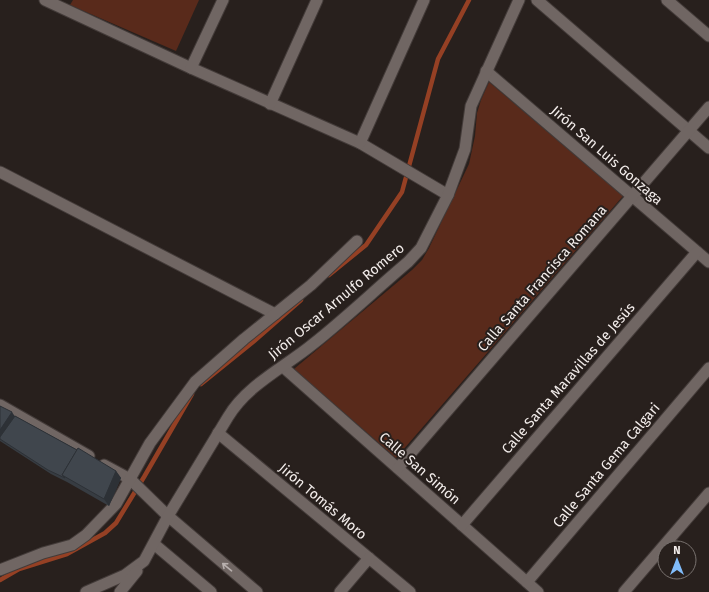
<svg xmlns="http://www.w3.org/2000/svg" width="709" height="592" font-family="'Fira Sans',sans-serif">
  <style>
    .green { fill: #592a1b }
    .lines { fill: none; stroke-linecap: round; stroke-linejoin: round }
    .stream { stroke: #954024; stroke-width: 4.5 }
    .minor-casing { stroke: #433b39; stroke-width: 13 }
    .minor { stroke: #706663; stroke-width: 11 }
    .wall { fill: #373c42 }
    .shaded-wall { fill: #2d3136 }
    .building { fill: #40464d; stroke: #2d3136 }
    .oneway { stroke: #b8b0ae }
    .labels { text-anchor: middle; stroke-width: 4; stroke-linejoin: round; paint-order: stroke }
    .street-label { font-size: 14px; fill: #f3edeb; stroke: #28201d }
  </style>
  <rect width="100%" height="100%" fill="#28201d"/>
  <g class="green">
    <path d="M73,0H199L176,51L70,5Z"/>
    <path d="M489,82L623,196L396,458L294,369L412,270L422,260L429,248L469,164L475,136L477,113L481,100Z"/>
  </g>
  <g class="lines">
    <g class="stream">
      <path d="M329,275L366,245L402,192L438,59L469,0"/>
      <path d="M201,384L253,342L301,300"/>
      <path d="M0,580L19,569L67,554L105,533L116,523L144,477L192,394"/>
    </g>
    <g class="minor-casing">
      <g id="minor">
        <path d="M45,0L191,68L360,143L448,195"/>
        <path d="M537,0L709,148"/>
        <path d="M667,0L709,36"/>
        <path d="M191,68L223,0"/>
        <path d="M486,71L709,262"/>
        <path d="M270,104L317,0"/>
        <path d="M360,143L424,0"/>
        <path d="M0,172L275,314"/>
        <path d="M283,367L538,592"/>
        <path d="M0,405L89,456"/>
        <path d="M218,433L410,592"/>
        <path d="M104,465L130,479L168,516L257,592"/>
        <path d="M398,468L709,107"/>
        <path d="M462,525L697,252"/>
        <path d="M154,544L211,592"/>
        <path d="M0,570L43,553L72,545L86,535L116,504L150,443L195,382L244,339L311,285L357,241"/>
        <path d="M527,582L709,368"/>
        <path d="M86,592L125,575L144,561L168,516L228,417C247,385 285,367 313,344C346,318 376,289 408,262L421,248L448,195L465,149L471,106L519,0"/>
        <path d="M120,592L137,571"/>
        <path d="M340,592L369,558"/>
        <path d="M624,592L709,493"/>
      </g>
    </g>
    <use href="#minor" class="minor"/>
  </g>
  <path class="wall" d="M0,406L15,416L116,471L121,478L109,506L67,482L51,474L0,441Z"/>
  <g class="shaded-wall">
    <path d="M12,412L17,420L0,439V430Z"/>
    <path d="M116,471L121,478L109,506L104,499Z"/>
  </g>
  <g class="building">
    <path d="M0,406L12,412L0,430Z"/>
    <path d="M15,416L77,450L62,475L65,478L48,470L0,439V437Z"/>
    <path d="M78,448L116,471L104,499L62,475Z"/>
  </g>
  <defs><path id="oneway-shaft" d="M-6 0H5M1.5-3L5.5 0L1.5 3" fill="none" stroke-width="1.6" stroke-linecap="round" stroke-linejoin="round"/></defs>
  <use class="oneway" href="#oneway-shaft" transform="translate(227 567) rotate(-140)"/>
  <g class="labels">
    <g class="street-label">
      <text transform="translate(607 155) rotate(41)" y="5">Jirón San Luis Gonzaga</text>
      <text transform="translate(542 278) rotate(-49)" y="5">Calla Santa Francisca Romana</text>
      <text transform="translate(336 301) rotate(-40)" y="5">Jirón Oscar Arnulfo Romero</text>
      <text transform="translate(568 378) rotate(-49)" y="5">Calle Santa Maravillas de Jesús</text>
      <text transform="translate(606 465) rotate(-50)" y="5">Calle Santa Gema Calgari</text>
      <text transform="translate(420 468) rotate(41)" y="5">Calle San Simón</text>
      <text transform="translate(323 501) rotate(40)" y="5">Jirón Tomás Moro</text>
    </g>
  </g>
  <g transform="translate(677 560)"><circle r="19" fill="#28201d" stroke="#79726f"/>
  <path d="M0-3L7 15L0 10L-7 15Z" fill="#81bcfa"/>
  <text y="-6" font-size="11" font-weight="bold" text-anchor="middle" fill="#f3edeb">N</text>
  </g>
</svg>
